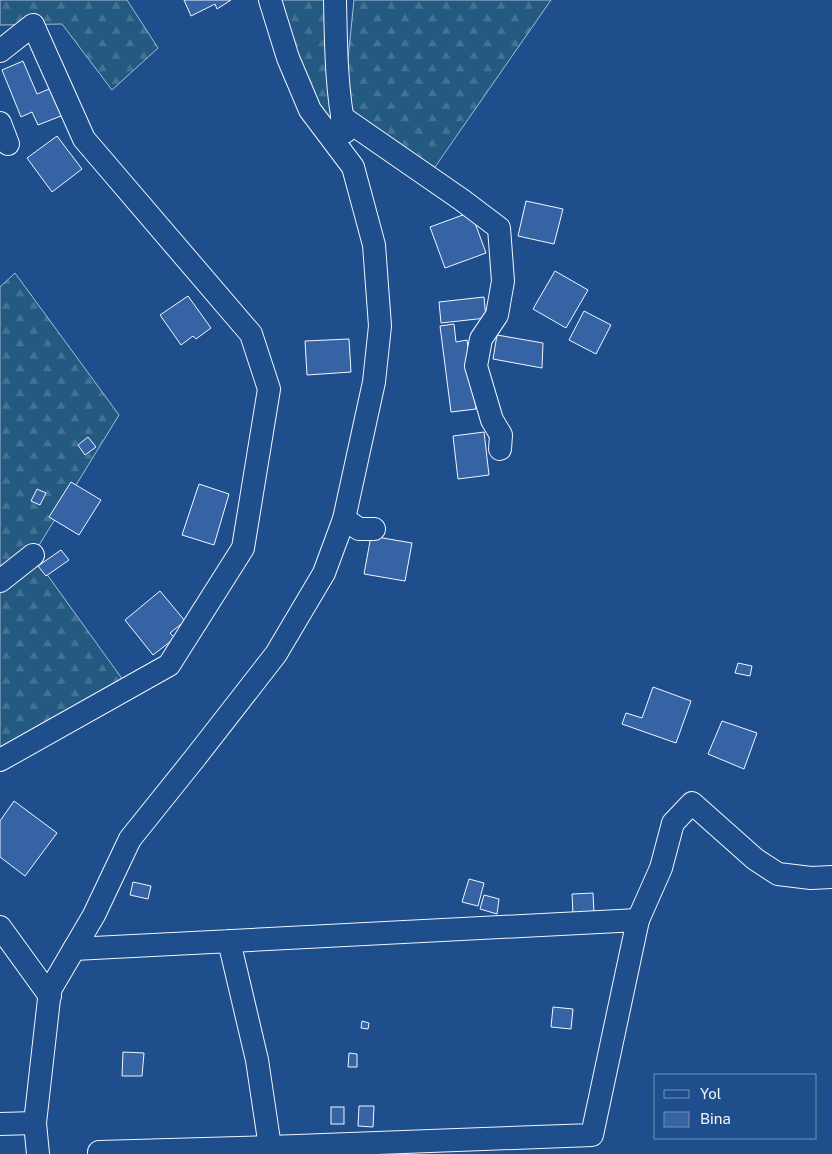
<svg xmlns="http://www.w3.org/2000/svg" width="832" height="1154" font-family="'Public Sans',sans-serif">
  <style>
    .forest { fill: url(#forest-firs); stroke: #a8bbd7 }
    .building { fill: #3563a3; stroke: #f2f6ff }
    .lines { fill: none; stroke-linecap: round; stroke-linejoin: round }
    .minor-casing { stroke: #f2f6ff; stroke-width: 24 }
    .minor { stroke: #1f4e8c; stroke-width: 22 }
  </style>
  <defs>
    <pattern id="forest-firs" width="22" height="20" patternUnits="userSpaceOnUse" patternTransform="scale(1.25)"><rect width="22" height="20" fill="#245a82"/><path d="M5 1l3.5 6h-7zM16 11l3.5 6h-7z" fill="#447295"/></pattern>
  </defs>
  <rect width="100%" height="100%" fill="#1f4e8c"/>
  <g class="forest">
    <path d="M0,0H127L158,48L112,90L62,24L0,25Z"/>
    <path d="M266,0H337L334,141Z"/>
    <path d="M354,0H551L428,177L342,117Z"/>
    <path d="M15,273L119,415L33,555L128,687L0,760V287Z"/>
  </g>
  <g class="building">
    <path d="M184,0H231L217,9L215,4L191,16Z"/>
    <path d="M23,61L37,94L54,87L66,114L38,125L32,112L21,117L2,70Z"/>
    <path d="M57,136L82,169L52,192L27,158Z"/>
    <path d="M526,201L563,209L554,244L518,236Z"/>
    <path d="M471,212L486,253L445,268L430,227Z"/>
    <path d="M555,271L588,290L566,328L533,309Z"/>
    <path d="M188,296L211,328L196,339L193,336L181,345L160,315Z"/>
    <path d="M484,297L486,318L441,323L439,302Z"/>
    <path d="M584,311L611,325L596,354L569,340Z"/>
    <path d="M454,324L456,342L467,340L476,409L451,412L440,326Z"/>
    <path d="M497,335L543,343L542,368L493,359Z"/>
    <path d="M349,339L351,372L307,375L305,341Z"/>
    <path d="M484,432L489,475L458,479L453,436Z"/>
    <path d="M88,437L96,447L85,455L78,445Z"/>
    <path d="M71,482L101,500L79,535L49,517Z"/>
    <path d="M199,484L229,494L214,545L182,535Z"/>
    <path d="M37,489L46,493L40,505L31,501Z"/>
    <path d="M371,536L412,543L405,581L364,574Z"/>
    <path d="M61,550L69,560L46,576L38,566Z"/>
    <path d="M160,591L185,621L170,633L175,638L153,655L125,620Z"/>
    <path d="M738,663L752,666L750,676L735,673Z"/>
    <path d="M653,687L691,701L676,743L622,724L626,713L642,718Z"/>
    <path d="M722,721L757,733L744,769L708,754Z"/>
    <path d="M14,801L57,833L25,876L0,857V821Z"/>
    <path d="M469,879L484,883L478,906L462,902Z"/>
    <path d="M133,882L151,886L148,899L130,895Z"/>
    <path d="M593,893L594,913L573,914L572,894Z"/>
    <path d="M484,895L499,899L497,914L480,909Z"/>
    <path d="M553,1007L573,1009L571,1029L551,1027Z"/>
    <path d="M362,1021L369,1023L368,1029L361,1028Z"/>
    <path d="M123,1052L144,1053L142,1076H122Z"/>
    <path d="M349,1053L357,1054V1067H348Z"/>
    <path d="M359,1106H374L373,1127L358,1126Z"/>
    <rect x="331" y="1107" width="13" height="17"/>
  </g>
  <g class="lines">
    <g class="minor-casing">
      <g id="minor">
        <path d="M335,0C336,43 336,89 345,132"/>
        <path d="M0,51L33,25L84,139L251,334L269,389L243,548L169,665L0,760"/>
        <path d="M342,117L462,200L499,228L503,281L497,315L481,339L476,366L492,420L501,435L500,449"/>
        <path d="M0,123L8,144"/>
        <path d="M344,519L359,529H374"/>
        <path d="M0,581L33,555"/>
        <path d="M638,920L661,868L673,823L692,803L755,859L778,874L811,878L832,877"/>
        <path d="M0,927L50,996"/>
        <path d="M74,949L638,920L592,1135L270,1147L257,1060L229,941"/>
        <path d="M0,1124L35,1123"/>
        <path d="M99,1152L270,1147"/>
        <path d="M38,1154L35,1123L50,990L94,915L130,839L195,758L276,654L324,573L344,519L374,382L380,326L374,245L353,167L310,110L288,58L270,0"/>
      </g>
    </g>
    <use href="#minor" class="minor"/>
  </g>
  <rect x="654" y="1074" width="162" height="65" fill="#1f4e8c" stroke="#7391ba"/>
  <rect x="664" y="1090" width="25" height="8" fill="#1f4e8c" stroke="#7391ba"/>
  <text x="700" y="1099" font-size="15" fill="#f2f6ff">Yol</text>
  <rect x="664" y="1112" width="25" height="15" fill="#3563a3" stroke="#7391ba"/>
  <text x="700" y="1124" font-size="15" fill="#f2f6ff">Bina</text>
</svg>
